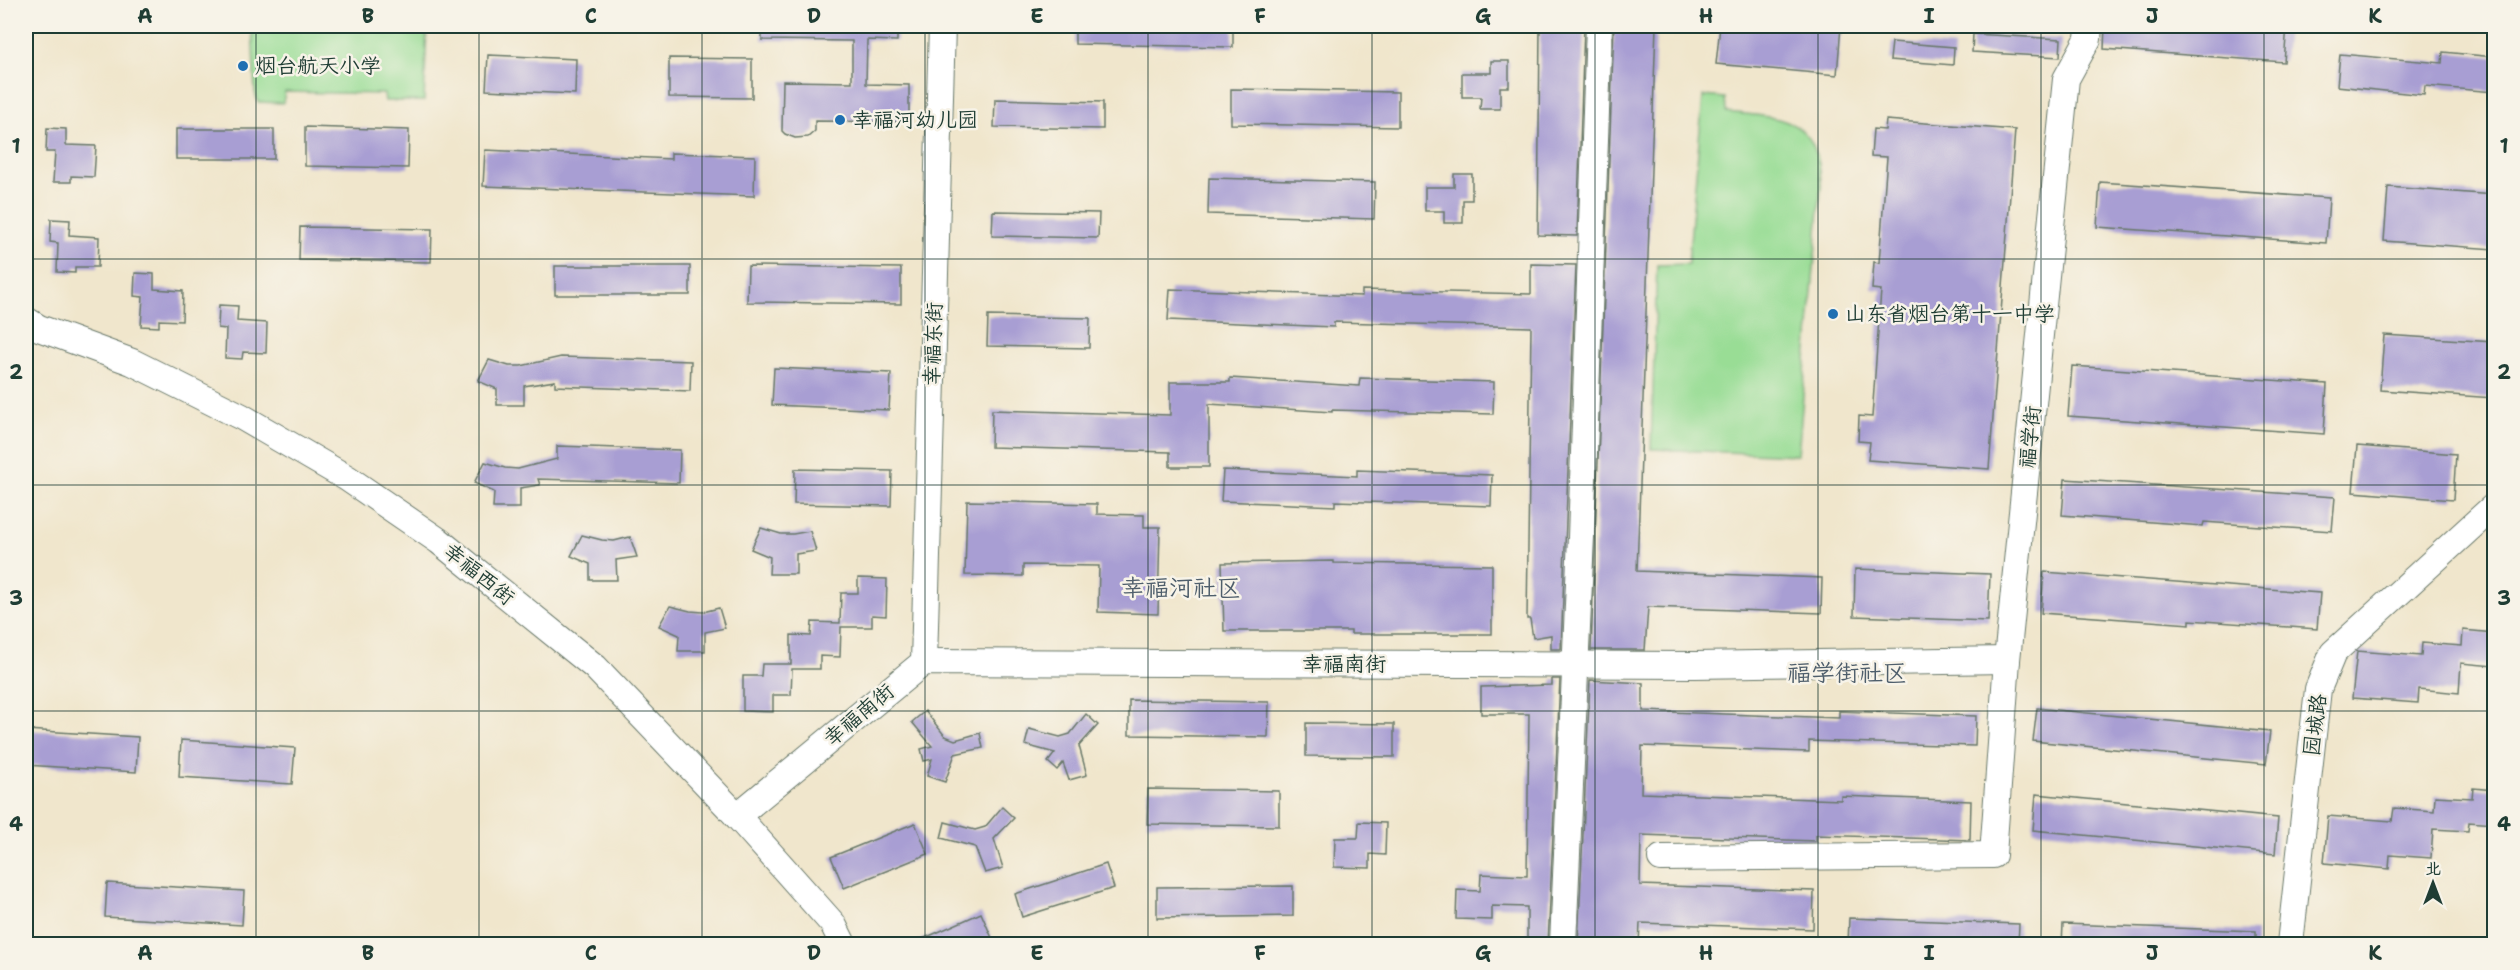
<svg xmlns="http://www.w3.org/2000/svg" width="2520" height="970" font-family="'Shantell Sans','LXGW WenKai TC',sans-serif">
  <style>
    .green { fill: #99dd95; stroke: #5c8d64; stroke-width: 1.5 }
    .building { fill: #a89ed3 }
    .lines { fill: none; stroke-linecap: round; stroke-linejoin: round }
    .minor-casing { stroke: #687869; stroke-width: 28 }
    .minor { stroke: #fff; stroke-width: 26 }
    .grid { fill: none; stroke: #1f3d34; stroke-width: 1.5; stroke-opacity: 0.55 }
    .poi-dot { fill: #1f6fb2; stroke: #f7f3e8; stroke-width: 2 }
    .labels { text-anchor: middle; stroke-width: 5; stroke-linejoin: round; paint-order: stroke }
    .poi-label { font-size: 21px; fill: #1f3d34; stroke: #f7f3e8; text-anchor: start }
    .street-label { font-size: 21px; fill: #1f3d34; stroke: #f7f3e8 }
    .quarter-label { font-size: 24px; fill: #4f5f6c; stroke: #f7f3e8 }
    .neatline { fill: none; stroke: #1f3d34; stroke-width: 2 }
    .grid-label { font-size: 20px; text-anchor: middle; font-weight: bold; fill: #1f3d34 }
  </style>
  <rect width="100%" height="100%" fill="#f7f3e8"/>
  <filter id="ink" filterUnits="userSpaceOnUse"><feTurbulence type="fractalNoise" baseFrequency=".0167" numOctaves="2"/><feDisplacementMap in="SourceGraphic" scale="12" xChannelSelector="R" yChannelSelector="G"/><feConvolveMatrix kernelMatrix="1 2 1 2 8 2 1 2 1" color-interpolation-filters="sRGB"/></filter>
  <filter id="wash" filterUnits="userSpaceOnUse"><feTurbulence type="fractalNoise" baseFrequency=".008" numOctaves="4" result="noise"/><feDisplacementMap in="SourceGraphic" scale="24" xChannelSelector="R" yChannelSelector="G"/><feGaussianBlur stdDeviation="1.35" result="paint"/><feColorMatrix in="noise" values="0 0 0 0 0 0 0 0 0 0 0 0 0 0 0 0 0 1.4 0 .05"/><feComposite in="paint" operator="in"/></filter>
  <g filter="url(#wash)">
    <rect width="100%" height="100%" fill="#f0e6cc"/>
    <g class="green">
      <path d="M252,26H427L424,101H385L384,94L285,92L283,103L258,102L255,92Z"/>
      <path d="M1703,96L1725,98L1726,112C1784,118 1819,117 1821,186L1798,455L1651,449L1657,265L1688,264Z"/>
    </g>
    <g id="blocks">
      <g class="building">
        <path d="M762,26H897V41L867,40L866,84L909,85V122L815,121V131L808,137L795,138L785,134L782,131L783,81L852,82V41L762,40Z"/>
        <path d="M1075,26H1233V47L1075,44Z"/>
        <path d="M1540,26H1584L1577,236L1538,235Z"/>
        <path d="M1614,26H1656L1637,571L1822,578L1821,613L1648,607L1645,650H1591Z"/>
        <path d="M1720,26H1841L1837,75L1716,64Z"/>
        <path d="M2105,26H2287L2284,62L2104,49Z"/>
        <path d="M1973,34L2061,39L2060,57L1972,52Z"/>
        <path d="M1892,42L1954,47L1953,65L1890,60Z"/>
        <path d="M2443,52L2494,57V92L2425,86L2424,95L2337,86L2340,54L2442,63Z"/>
        <path d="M488,55L576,59L575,94L486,90Z"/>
        <path d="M669,58L752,59V98L669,97Z"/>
        <path d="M1491,61H1509V87H1500V109H1480L1481,97H1462V73H1491Z"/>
        <path d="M1231,89L1398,92V127L1231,124Z"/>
        <path d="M995,99L1103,102V129L994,127Z"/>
        <path d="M1886,120L2015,130L1989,469L1868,460L1870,442L1858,441L1859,416L1872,417L1881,290L1872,289L1874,262L1879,263L1887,157L1871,156L1873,129L1885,130Z"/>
        <path d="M305,127L409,130L408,168L305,166Z"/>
        <path d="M47,128L66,129V145L96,146L94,177L71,176V182H53L55,152H46Z"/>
        <rect x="176" y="129" width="98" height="30"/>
        <path d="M485,150L671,159V153L755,156L754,196L483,186Z"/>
        <path d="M1454,174H1472V200H1463V223H1444V211H1425V187H1454Z"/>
        <path d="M1209,178L1375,182L1374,219L1208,214Z"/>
        <path d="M2100,182L2329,198L2326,243L2097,227Z"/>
        <path d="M2388,187L2494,195V249L2384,241Z"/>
        <path d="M993,211L1099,213L1098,238L992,236Z"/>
        <path d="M51,219L70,220L69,235L99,237L98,267H75V273L57,272L58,243L50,242Z"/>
        <path d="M300,227L432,229L431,262L299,260Z"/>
        <path d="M1531,264L1576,265L1561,649H1551V635L1533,638L1530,619H1527L1531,327L1334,322V327L1168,320L1170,289L1362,296V290L1531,294Z"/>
        <rect x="555" y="266" width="135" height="29"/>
        <path d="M748,266L901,268V304L747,302Z"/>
        <path d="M135,273L154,274V289L183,291L182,321L159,320V327L141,326L143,297L134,296Z"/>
        <path d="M219,305L238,306L237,321L267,323L266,353L243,352L242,359L225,358L226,329L218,328Z"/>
        <path d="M988,316L1090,318L1089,348L987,346Z"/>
        <path d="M2384,335L2494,342V398L2380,390Z"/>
        <path d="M561,357L691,361L690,391L555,386V381L524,386V405H497V389L478,381L489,360L509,366H521Z"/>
        <path d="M2072,366L2327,384L2324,434L2068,416Z"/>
        <path d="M774,368L891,373L889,410L772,405Z"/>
        <path d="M1230,378L1359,386L1360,378L1494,382L1493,414L1332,410V412L1209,404V467H1170V452L991,447L992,410L1170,415V382H1230Z"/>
        <path d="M557,446L680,450L679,483L538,479L540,485L520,488V508H493L494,492L474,483L485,462L505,468L518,469L557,459Z"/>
        <path d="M2357,446L2456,454L2453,500L2353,492Z"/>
        <path d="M795,469L892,471L891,506L794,504Z"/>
        <path d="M1223,470L1357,476V470L1492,475L1491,506L1335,501V506L1221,501Z"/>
        <path d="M2065,479L2335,497L2332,531L2204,522L2203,526L2062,515Z"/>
        <path d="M967,501L1097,504V514L1144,515V527H1160L1158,614L1098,612L1099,566L1023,565V576L965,575Z"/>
        <path d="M761,528L781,534H793L810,531L816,551L796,554V574H769L770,557L751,549Z"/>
        <path d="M582,535L602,540L614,541L630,537L637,557L616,560L617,580H590V564L571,556Z"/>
        <path d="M1334,561V563L1492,565V634H1351V631H1224L1222,563Z"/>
        <path d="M1855,569L1990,574L1988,621L1854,616Z"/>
        <path d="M2044,572L2320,593L2317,629L2190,620V624L2041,613Z"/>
        <path d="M858,578L887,579L886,616L872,615V627H841L840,657L820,656V669H792L791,695H773V712L743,711V676H761L762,664H791V635L811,636L812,622L840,623L841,593H858Z"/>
        <path d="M670,606L690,611L703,612L719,608L725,628L705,632V651H678L679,635L659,626Z"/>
        <path d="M2463,630L2494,633V666L2461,663L2459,693L2419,689L2418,703L2352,698L2357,651L2421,656L2422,643L2462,646Z"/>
        <path d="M1552,679H1560L1548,945H1527V907L1492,906V920L1456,919L1457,890L1480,891L1481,874L1527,876L1529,714H1481V687L1552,685Z"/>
        <path d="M1590,680L1643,683V711L1839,718V711L1976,716L1975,746L1809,741V752L1642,746L1641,793L1841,800V796L1971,801L1970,840L1816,835V841L1641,835L1640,885L1814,891L1813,929L1640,923L1639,945H1578Z"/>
        <path d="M1129,700L1269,702L1268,737L1129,735Z"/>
        <path d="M2037,708L2270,731L2266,764L2033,741Z"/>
        <path d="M925,711L945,736L955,740L980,733L983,748L955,754L945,782L927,776L932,759L924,761L921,749L932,746L912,722Z"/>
        <path d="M1086,714L1098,725L1079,746L1087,775L1069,780L1063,763L1057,770L1048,762L1055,753L1025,745L1029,729L1060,737L1070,734Z"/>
        <path d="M1306,723L1394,724V757L1306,756Z"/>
        <path d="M26,730L138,737L136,772L26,765Z"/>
        <path d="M181,740L295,748L292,784L179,777Z"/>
        <path d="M2473,788L2494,790V824L2469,822L2468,831L2433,829L2431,858L2390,855L2389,869L2324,863L2328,816L2392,821L2394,808L2434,811L2435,796L2472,798Z"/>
        <path d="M1148,789L1279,791V826L1147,824Z"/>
        <path d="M2036,794L2278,818L2275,854L2033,830Z"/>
        <path d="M1002,807L1014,818L994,839L1003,868L985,873L975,847L941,838L945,822L975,830L985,827Z"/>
        <path d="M1359,822L1386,823L1385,855L1370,854V868L1334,867L1335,838H1358Z"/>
        <path d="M915,823L928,854L844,888L831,857Z"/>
        <path d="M1106,864L1114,888L1022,917L1015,894Z"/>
        <path d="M107,883L244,891L242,925L105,917Z"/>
        <path d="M1293,886V916L1157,918V887Z"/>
        <path d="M981,913L992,938L977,945H909Z"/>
        <path d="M1849,918L2019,924L2018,945H1848Z"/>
        <path d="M2063,924L2256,931V945H2062Z"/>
      </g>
    </g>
  </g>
  <g filter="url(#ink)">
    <use href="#blocks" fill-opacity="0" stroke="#687869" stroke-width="1.5"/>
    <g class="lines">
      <g class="minor-casing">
        <g id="minor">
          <path d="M26,320L39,328L132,362L242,417L347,478L439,541L595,667L737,816L833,924L843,944"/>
          <path d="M924,662L942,26"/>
          <path d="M737,816L924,662L1695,665L2007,660"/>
          <path d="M1661,858L1993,855L2007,660L2066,79L2088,39L2089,26"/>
          <path d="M1563,944L1581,537L1599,26"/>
          <path d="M2290,944L2318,689L2333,653L2494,506"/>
        </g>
      </g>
      <use href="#minor" class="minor"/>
    </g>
  </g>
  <path class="grid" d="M256,26V944M479,26V944M702,26V944M925,26V944M1148,26V944M1372,26V944M1595,26V944M1818,26V944M2041,26V944M2264,26V944M26,259H2494M26,485H2494M26,711H2494"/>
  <g class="poi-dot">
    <circle cx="243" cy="66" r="6"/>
    <circle cx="840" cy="120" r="6"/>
    <circle cx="1833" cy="314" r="6"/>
  </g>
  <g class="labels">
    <g class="poi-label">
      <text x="255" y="73">烟台航天小学</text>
      <text x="852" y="127">幸福河幼儿园</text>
      <text x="1845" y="321">山东省烟台第十一中学</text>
    </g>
    <g class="street-label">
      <text transform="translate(933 344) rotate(-88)" y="7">幸福东街</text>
      <text transform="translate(2030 437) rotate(-84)" y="7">福学街</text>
      <text transform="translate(479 574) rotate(39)" y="7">幸福西街</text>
      <text x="1344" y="671">幸福南街</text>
      <text transform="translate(859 715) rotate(-40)" y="7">幸福南街</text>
      <text transform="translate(2315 725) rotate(-83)" y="7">园城路</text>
    </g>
    <g class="quarter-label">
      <text x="1181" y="596">幸福河社区</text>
      <text x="1847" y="681">福学街社区</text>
    </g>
  </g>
  <rect width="2520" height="970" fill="none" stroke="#f7f3e8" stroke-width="66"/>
  <g transform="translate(2433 883)" stroke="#f7f3e8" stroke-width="4.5" paint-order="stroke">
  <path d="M0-4.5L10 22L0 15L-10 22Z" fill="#1f3d34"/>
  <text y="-9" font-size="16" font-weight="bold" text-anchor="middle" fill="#1f3d34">北</text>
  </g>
  <rect x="33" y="33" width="2454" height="904" class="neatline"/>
  <g class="grid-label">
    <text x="145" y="23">A</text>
    <text x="368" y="23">B</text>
    <text x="591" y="23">C</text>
    <text x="814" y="23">D</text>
    <text x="1037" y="23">E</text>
    <text x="1260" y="23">F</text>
    <text x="1483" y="23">G</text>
    <text x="1706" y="23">H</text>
    <text x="1929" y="23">I</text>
    <text x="2152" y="23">J</text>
    <text x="2375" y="23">K</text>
    <text x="16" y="153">1</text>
    <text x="2504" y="153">1</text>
    <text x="16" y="379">2</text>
    <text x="2504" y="379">2</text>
    <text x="16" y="605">3</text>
    <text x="2504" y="605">3</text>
    <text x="16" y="831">4</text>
    <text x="2504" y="831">4</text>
    <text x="145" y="960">A</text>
    <text x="368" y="960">B</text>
    <text x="591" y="960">C</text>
    <text x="814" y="960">D</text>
    <text x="1037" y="960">E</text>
    <text x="1260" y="960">F</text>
    <text x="1483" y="960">G</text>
    <text x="1706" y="960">H</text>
    <text x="1929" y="960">I</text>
    <text x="2152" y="960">J</text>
    <text x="2375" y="960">K</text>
  </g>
</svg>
